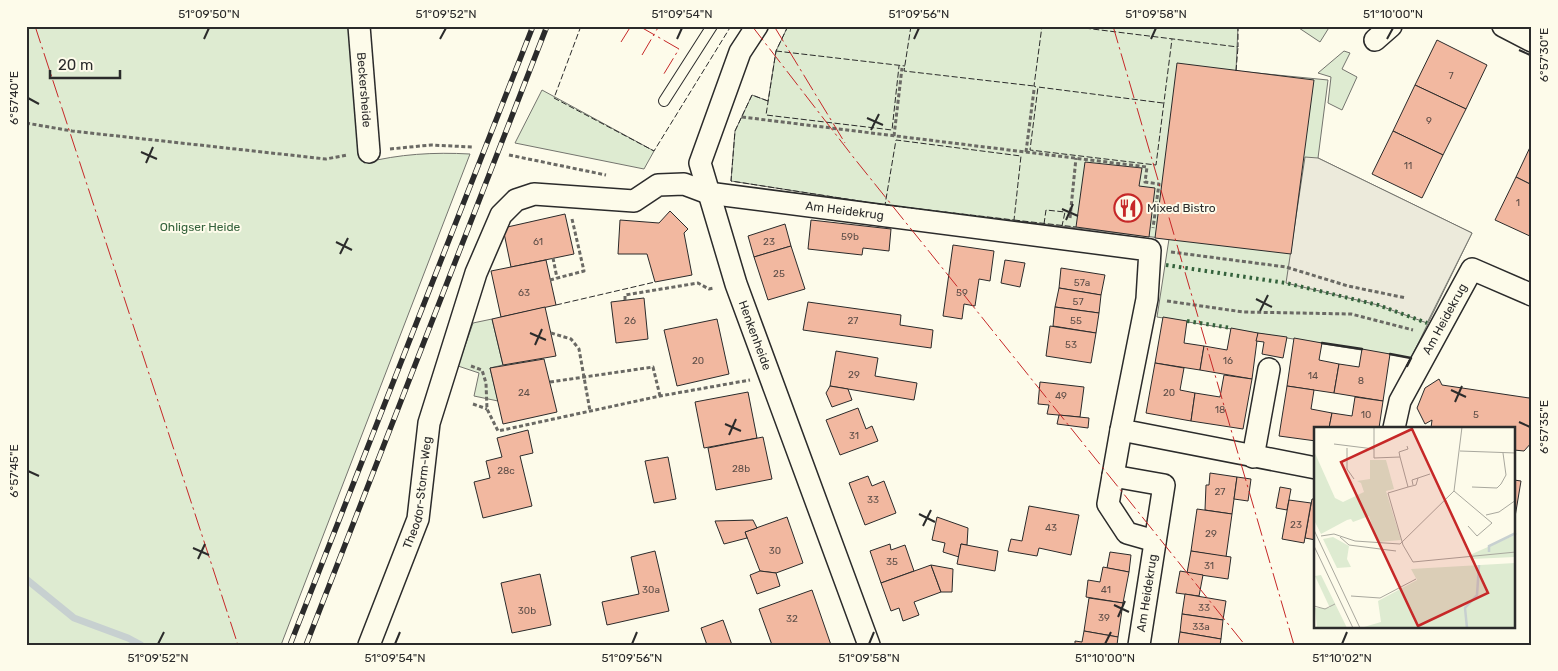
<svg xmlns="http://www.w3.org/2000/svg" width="1558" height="671" font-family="Rubik,sans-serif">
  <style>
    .green { fill: #deebd1; stroke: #74746e }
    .parking { fill: #eceadb; stroke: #74746e }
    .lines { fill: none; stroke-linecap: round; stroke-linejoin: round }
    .stream { stroke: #c7d0d0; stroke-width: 7 }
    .building { fill: #f2b8a0; stroke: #2b2b2b }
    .lane-casing { stroke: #2b2b2b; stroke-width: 12 }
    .street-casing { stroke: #2b2b2b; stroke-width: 24 }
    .path { stroke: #6a6964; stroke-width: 3; stroke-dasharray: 4 2.5; stroke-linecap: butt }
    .lane { stroke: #fdfbea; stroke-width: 10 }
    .street { stroke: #fdfbea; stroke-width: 21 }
    .rail-casing { stroke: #2b2b2b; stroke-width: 5.5 }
    .rail { stroke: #fdfbea; stroke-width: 4; stroke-dasharray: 11; stroke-linecap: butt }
    .hedge { stroke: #34623c; stroke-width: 4; stroke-dasharray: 2.5 4; stroke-linecap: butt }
    .fence { stroke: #2b2b2b; stroke-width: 1; stroke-dasharray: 6 2.5; stroke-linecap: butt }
    .wall { stroke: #2b2b2b; stroke-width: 2.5 }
    .power { stroke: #c62828; stroke-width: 1; stroke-dasharray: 18 4 2.5 4; stroke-linecap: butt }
    .ticks { fill: none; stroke: #2b2b2b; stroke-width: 2 }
    .labels { text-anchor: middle; stroke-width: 4; stroke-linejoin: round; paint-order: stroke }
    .number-label { font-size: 10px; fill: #5d4e48 }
    .street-label { font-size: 12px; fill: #2b2b2b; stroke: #fdfbea }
    .poi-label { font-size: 12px; fill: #2b2b2b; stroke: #fdfbea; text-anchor: start }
    .park-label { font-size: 12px; fill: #34623c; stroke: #fdfbea }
    .inset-river { fill: none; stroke: #c7d0d0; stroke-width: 2.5 }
    .inset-road { fill: none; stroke: #a9a89e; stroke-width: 1 }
    .view { fill: #c62828; fill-opacity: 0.15; stroke: #c62828; stroke-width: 2.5 }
    .inset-edge { fill: none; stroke: #2b2b2b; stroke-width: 2.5 }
    .neatline { fill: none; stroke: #2b2b2b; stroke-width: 2 }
    .ticks-label { font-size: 12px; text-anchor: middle; fill: #2b2b2b }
  </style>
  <rect width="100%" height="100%" fill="#fdfbea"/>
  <g class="green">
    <path d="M26,26H353L364,163C399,154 434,152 470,154L281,645H26Z"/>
    <path d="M788,26H1238L1236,71L1328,80L1318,158L1472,233L1411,358L1157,317L1169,239L885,205L731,181L735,131L752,95L768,101L776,51Z"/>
    <path d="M1296,26H1330L1320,42Z"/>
    <path d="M1344,51L1350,53L1342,69L1357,77L1342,110L1328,103L1331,77L1318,73Z"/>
    <path d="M542,90L654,151L644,169L515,143Z"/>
    <path d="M492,319L503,365L490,368L498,401L474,396L479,373L458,366L473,323Z"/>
  </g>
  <path class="parking" d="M1305,157L1318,158L1472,233L1427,323L1378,305L1286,283Z"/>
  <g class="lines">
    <path class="stream" d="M26,579L74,618L128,638L141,645"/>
  </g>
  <g class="building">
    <path d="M1437,40L1487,65L1466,109L1415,85Z"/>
    <path d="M1177,63L1314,80L1291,254L1155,238Z"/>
    <path d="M1415,85L1466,109L1443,155L1393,131Z"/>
    <path d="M1393,131L1443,155L1422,198L1372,174Z"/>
    <path d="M1532,143V185L1516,177Z"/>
    <path d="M1085,162L1142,168L1139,186L1155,188L1149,237L1076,227Z"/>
    <path d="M1516,177L1532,185V237L1495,220Z"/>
    <path d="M670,211L688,229L684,233L692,275L655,282L647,254H618L620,220L659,223Z"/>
    <path d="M565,214L574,254L511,267L503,228Z"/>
    <path d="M811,220L891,229L889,251L863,248L862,255L808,249Z"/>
    <path d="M785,224L791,246L754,257L748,236Z"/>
    <path d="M953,245L994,251L990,281L979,279L975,306L964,304L962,319L943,316Z"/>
    <path d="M791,246L805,289L768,300L754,257Z"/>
    <path d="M546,260L556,305L501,317L491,271Z"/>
    <path d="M1005,260L1025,263L1020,287L1001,283Z"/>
    <path d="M1061,268L1105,275L1101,295L1059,288Z"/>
    <path d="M1059,288L1101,295L1099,313L1055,307Z"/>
    <path d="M644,298L648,339L616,343L611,302Z"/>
    <path d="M808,302L901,315L900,325L933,330L931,348L803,330Z"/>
    <path d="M545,307L556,356L503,365L492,319Z"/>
    <path d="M1055,307L1099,313L1096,333L1053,326Z"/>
    <path d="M1163,317L1187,321L1184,343L1204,346L1200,370L1155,363Z"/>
    <path d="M717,319L729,374L677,386L664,330Z"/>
    <path d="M1050,326L1096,333L1091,363L1046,356Z"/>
    <path d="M1231,328L1258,333L1252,379L1200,370L1204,346L1227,350Z"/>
    <path d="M1258,333L1287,337L1283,358L1262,354L1264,342L1256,341Z"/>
    <path d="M1294,338L1322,343L1319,360L1339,364L1334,393L1287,386Z"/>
    <path d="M1362,349L1390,354L1383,401L1334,393L1339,364L1359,367Z"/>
    <path d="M836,351L878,358L875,376L917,383L914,400L830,386Z"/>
    <path d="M544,359L557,412L503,424L490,368Z"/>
    <path d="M1155,363L1184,368L1180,390L1195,393L1191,421L1146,413Z"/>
    <path d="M1224,375L1252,379L1243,429L1191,421L1195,393L1220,397Z"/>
    <path d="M1439,379L1442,385L1529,398L1532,393V442L1524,451L1514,450V428H1431L1432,420L1425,424L1417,408L1425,388Z"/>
    <path d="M1040,382L1084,387L1080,417L1047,414L1049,405L1038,404Z"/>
    <path d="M830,386L848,389L852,400L832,407L826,393Z"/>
    <path d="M1287,386L1314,390L1311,409L1332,413L1329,428H1316V441L1279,436Z"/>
    <path d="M748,392L757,438L704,448L695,402Z"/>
    <path d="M1355,397L1383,401L1379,428H1329L1332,413L1352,416Z"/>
    <path d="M858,408L866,429L872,426L878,441L840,455L826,420Z"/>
    <path d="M1059,415L1089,418L1088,428L1057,424Z"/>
    <path d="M528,430L533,453L520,456L532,506L483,518L474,482L490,478L486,461L502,457L497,438Z"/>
    <path d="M763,437L772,479L716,490L708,448Z"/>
    <path d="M668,457L676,499L654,503L645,461Z"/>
    <path d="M1210,473L1237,477L1232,514L1205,510L1206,485H1209Z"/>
    <path d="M868,476L872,486L884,481L896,513L865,525L849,483Z"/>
    <path d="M1237,477L1251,479L1248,501L1234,499Z"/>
    <path d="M1514,480L1521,481L1514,523Z"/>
    <path d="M1280,487L1291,489L1287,510L1276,508Z"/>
    <path d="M1312,499H1316V540L1305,538Z"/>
    <path d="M1289,500L1311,503L1304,543L1282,539Z"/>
    <path d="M1029,506L1079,515L1071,555L1039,548L1037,556L1008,551L1011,539L1022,541Z"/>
    <path d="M1197,509L1232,514L1226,557L1191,551Z"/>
    <path d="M787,517L803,563L776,573L760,571L745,532Z"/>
    <path d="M937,517L968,528L967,545L961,544L959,557L943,552L945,543L932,540Z"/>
    <path d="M753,520L757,528L745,532L747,538L724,544L715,521Z"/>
    <path d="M890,544L891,550L905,545L914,571L881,583L870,551Z"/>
    <path d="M961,544L998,551L995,571L957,564Z"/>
    <path d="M655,551L669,611L607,625L602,602L639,594L631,557Z"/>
    <path d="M1191,551L1231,557L1228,579L1187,573Z"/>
    <path d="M1110,552L1131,555L1129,572L1107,568Z"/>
    <path d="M931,565L941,592L914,602L919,615L903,621L899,608L891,611L881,583Z"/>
    <path d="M931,565L953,569L952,592H941Z"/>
    <path d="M1103,567L1129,572L1123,603L1086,597L1088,580L1100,582Z"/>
    <path d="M760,571L776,573L780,586L757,594L750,575Z"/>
    <path d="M1180,571L1203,575L1199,596L1176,593Z"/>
    <path d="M540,574L551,625L512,633L501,583Z"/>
    <path d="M812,590L831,645H772L759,609Z"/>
    <path d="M1185,594L1226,601L1223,620L1182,614Z"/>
    <path d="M1089,598L1123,603L1118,637L1084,631Z"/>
    <path d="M1182,614L1223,620L1221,639L1180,632Z"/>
    <path d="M723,620L732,645H707L701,628Z"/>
    <path d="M1084,631L1118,637L1117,645H1075V641L1082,642Z"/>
    <path d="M1180,632L1221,639L1220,645H1178Z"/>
  </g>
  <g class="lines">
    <g class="lane-casing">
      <path id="lane" d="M664,101L712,26"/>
    </g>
    <g class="street-casing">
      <g id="street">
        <path id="s1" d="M359,26L369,152"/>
        <path id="s2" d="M757,26L740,52L700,163L736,284L869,645"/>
        <path d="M1503,26L1532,41"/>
        <path d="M1375,40L1391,26"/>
        <path id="s3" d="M1394,428L1400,401L1472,269L1532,295"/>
        <path d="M1121,430L1108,504L1127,533L1155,541"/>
        <path d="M1253,457L1269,369"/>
        <path d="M1113,476L1164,485L1139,645"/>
        <path id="s4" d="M369,645L418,519L429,423L476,273L501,215L516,200L534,194L634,201L658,185L684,184L708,193L1150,250L1147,299L1121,430L1316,468"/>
      </g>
    </g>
    <g class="path">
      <path d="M742,117L1147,167L1145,182L1159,184L1153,228"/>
      <path d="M26,123L72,131L326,159L347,155"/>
      <path d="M894,136L902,68"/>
      <path d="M390,149L431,145L472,147"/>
      <path d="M1026,152L1034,90"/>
      <path d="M509,155L606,175"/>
      <path d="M1070,218L1076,158"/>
      <path d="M1171,252L1286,267L1348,286L1406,298"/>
      <path d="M553,258L557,278"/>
      <path d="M550,280L584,271L572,219"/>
      <path d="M625,300V295L698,283L709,289L714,288"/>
      <path d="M1167,301L1243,312L1351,314L1413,330"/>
      <path d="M551,333L571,339L579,349L590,411"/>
      <path d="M471,366L482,370L486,383L487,409L498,431L660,396L750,380"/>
      <path d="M550,382L653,367L660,396"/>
      <path d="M473,404L487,409"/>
    </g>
    <use href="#lane" class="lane"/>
    <use href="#street" class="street"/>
    <g class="rail-casing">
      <g id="rail">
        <path d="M290,645L533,26"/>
        <path d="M306,645L547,26"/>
      </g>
    </g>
    <use href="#rail" class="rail"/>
    <g class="hedge">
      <path d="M1166,265L1286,283L1378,305L1427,323"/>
      <path d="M1187,321L1231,328"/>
    </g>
    <g class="fence">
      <path d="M581,26L554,98L654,151L731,26"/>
      <path d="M788,26L776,51L766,115L892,130L899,66"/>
      <path d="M911,26L904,71L1034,86"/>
      <path d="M1068,26L1238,47V26"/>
      <path d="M776,51L905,66"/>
      <path d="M1236,71L1238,47"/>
      <path d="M1036,87L1034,86L1042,26"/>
      <path d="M768,101L752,95L735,131L731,181L885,205L1014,220L1021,156L896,140L885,205"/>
      <path d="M1163,103L1038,87L1030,150L1156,165L1172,39"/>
      <path d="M1014,220L1076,227"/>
      <path d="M1044,224L1046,210L1065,212L1062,226"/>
      <path d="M556,305L655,282"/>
    </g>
    <g class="wall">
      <path d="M1322,343L1362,349"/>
      <path d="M1390,354L1411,358L1407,366"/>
    </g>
    <g class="power">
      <path d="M35,26L238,645"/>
      <path d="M639,26L679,49L662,77"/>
      <path d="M752,26L854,158L1245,645"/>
      <path d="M774,26L845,143"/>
      <path d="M1113,26L1294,645"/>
      <path d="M621,42L631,26"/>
      <path d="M642,55L659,26"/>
    </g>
  </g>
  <path class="ticks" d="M204,39L209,28M440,39L446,28M677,39L682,28M914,39L919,28M1151,39L1156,28M1387,39L1393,28M1519,50L1530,55M28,98L39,104M867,118L883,125M871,130L879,114M141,152L157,159M146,163L153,147M1062,209L1078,216M1066,220L1073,204M336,242L352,250M340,254L348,238M1256,299L1272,307M1260,311L1268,295M530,333L546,340M535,345L542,329M1451,390L1466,397M1455,402L1462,386M1519,422L1530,427M725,424L741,431M729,435L736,419M28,471L39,476M919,514L935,522M923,526L931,510M193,548L209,555M198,559L205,544M1114,605L1129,612M1118,617L1125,601M158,644L164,632M395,644L400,632M632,644L637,632M869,644L874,632M1105,644L1111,632M1342,644L1347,632"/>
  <defs>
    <g id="restaurant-ring" transform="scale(1.4375)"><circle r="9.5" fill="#fdfbea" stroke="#c62828" stroke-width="1.5"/><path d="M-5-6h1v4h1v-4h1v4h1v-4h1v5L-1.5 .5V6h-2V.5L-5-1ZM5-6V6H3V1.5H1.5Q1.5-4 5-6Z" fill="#c62828"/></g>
  </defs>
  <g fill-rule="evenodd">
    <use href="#restaurant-ring" x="1128" y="208"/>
  </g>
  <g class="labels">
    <g class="number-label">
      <text x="1451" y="79">7</text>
      <text x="1429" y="124">9</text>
      <text x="1408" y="169">11</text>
      <text x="1518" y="206">1</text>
      <text x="850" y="240">59b</text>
      <text x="538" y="245">61</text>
      <text x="769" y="245">23</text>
      <text x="779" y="277">25</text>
      <text x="1082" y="286">57a</text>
      <text x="524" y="296">63</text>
      <text x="962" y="296">59</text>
      <text x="1078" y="305">57</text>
      <text x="630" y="324">26</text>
      <text x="853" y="324">27</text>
      <text x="1076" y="324">55</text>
      <text x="1071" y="348">53</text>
      <text x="698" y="364">20</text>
      <text x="1228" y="364">16</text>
      <text x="854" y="378">29</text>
      <text x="1313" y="379">14</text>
      <text x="1361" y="384">8</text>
      <text x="524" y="396">24</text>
      <text x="1169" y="396">20</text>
      <text x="1061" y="399">49</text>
      <text x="1220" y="413">18</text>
      <text x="1366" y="418">10</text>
      <text x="1476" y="418">5</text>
      <text x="854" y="439">31</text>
      <text x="741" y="472">28b</text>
      <text x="506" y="474">28c</text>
      <text x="1220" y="495">27</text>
      <text x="873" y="503">33</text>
      <text x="1296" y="528">23</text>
      <text x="1051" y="531">43</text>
      <text x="1211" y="537">29</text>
      <text x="775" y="554">30</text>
      <text x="892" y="565">35</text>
      <text x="1209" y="569">31</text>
      <text x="651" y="593">30a</text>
      <text x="1106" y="593">41</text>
      <text x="1204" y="611">33</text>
      <text x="527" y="614">30b</text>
      <text x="1104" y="621">39</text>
      <text x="792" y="622">32</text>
      <text x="1201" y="630">33a</text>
    </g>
    <g class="street-label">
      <text dy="4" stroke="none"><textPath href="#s1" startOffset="64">Beckersheide</textPath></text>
      <text dy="4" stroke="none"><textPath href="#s4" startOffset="811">Am Heidekrug</textPath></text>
      <text dy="4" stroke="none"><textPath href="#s3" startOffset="121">Am Heidekrug</textPath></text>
      <text dy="4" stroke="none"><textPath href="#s2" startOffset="330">Henkenheide</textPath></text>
      <text dy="4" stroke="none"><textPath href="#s4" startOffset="161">Theodor-Storm-Weg</textPath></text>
      <text transform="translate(1147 593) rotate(-81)" y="4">Am Heidekrug</text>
    </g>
    <g class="poi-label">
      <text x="1147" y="212">Mixed Bistro</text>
    </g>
    <g class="park-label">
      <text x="200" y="231">Ohligser Heide</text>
    </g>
  </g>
  <g transform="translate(1314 427)">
    <rect width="201" height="201" fill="#fdfbea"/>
    <path d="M0,24L21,71L29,75L50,65L47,56L43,54L56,52V33H72L80,62L72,64L87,113L64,115L55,89L39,95L37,92L33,93L7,107L0,93ZM201,108V130L158,132V127ZM19,110L35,119L33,132L37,140L23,141L9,112ZM201,136V201L50,200L67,195L64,174L103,153L97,142ZM7,148L33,201H3L1,181H16L1,149Z" fill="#deebd1"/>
    <path class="inset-river" d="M175,125V119L202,106M153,201L151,181L163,168L165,138"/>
    <path class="inset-road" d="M60,0V31L86,30L94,60L74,66L89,118L99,135L202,125M20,17L60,22M33,21V42L40,52M146,24L202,26M86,30L85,25L94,22L93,19M99,58L98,53L116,47M94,60L102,58L104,51M158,60L183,61L187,57L192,48L189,26M140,64L178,96L163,109L154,99M172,88L185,85L202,73M0,103L46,201M7,109L20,107L41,114L86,117L140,64L148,0M26,110L35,118L82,124M0,119L39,201M37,169L66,171L102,152M0,179L11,182L21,177"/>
    <path class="view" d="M98,2L174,166L104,199L27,35Z"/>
    <rect width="201" height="201" class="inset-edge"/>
  </g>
  <rect width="1558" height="671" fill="none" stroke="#fdfbea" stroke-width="55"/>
  <path d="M50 70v8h70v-8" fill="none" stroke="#2b2b2b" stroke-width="2.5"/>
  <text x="58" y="70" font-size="15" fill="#2b2b2b" stroke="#fdfbea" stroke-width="4" paint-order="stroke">20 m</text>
  <rect x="28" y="28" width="1502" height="616" class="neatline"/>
  <g class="ticks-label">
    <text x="209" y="18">51°09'50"N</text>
    <text x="446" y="18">51°09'52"N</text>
    <text x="682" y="18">51°09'54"N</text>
    <text x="919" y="18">51°09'56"N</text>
    <text x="1156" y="18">51°09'58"N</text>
    <text x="1393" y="18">51°10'00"N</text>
    <text transform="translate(1544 55) rotate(-90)" y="4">6°57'30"E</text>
    <text transform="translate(14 98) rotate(-90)" y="4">6°57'40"E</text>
    <text transform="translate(1544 427) rotate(-90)" y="4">6°57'35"E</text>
    <text transform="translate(14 471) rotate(-90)" y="4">6°57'45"E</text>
    <text x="158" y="662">51°09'52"N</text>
    <text x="395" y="662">51°09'54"N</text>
    <text x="632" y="662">51°09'56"N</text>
    <text x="869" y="662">51°09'58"N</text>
    <text x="1105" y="662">51°10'00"N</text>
    <text x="1342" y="662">51°10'02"N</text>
  </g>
</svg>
